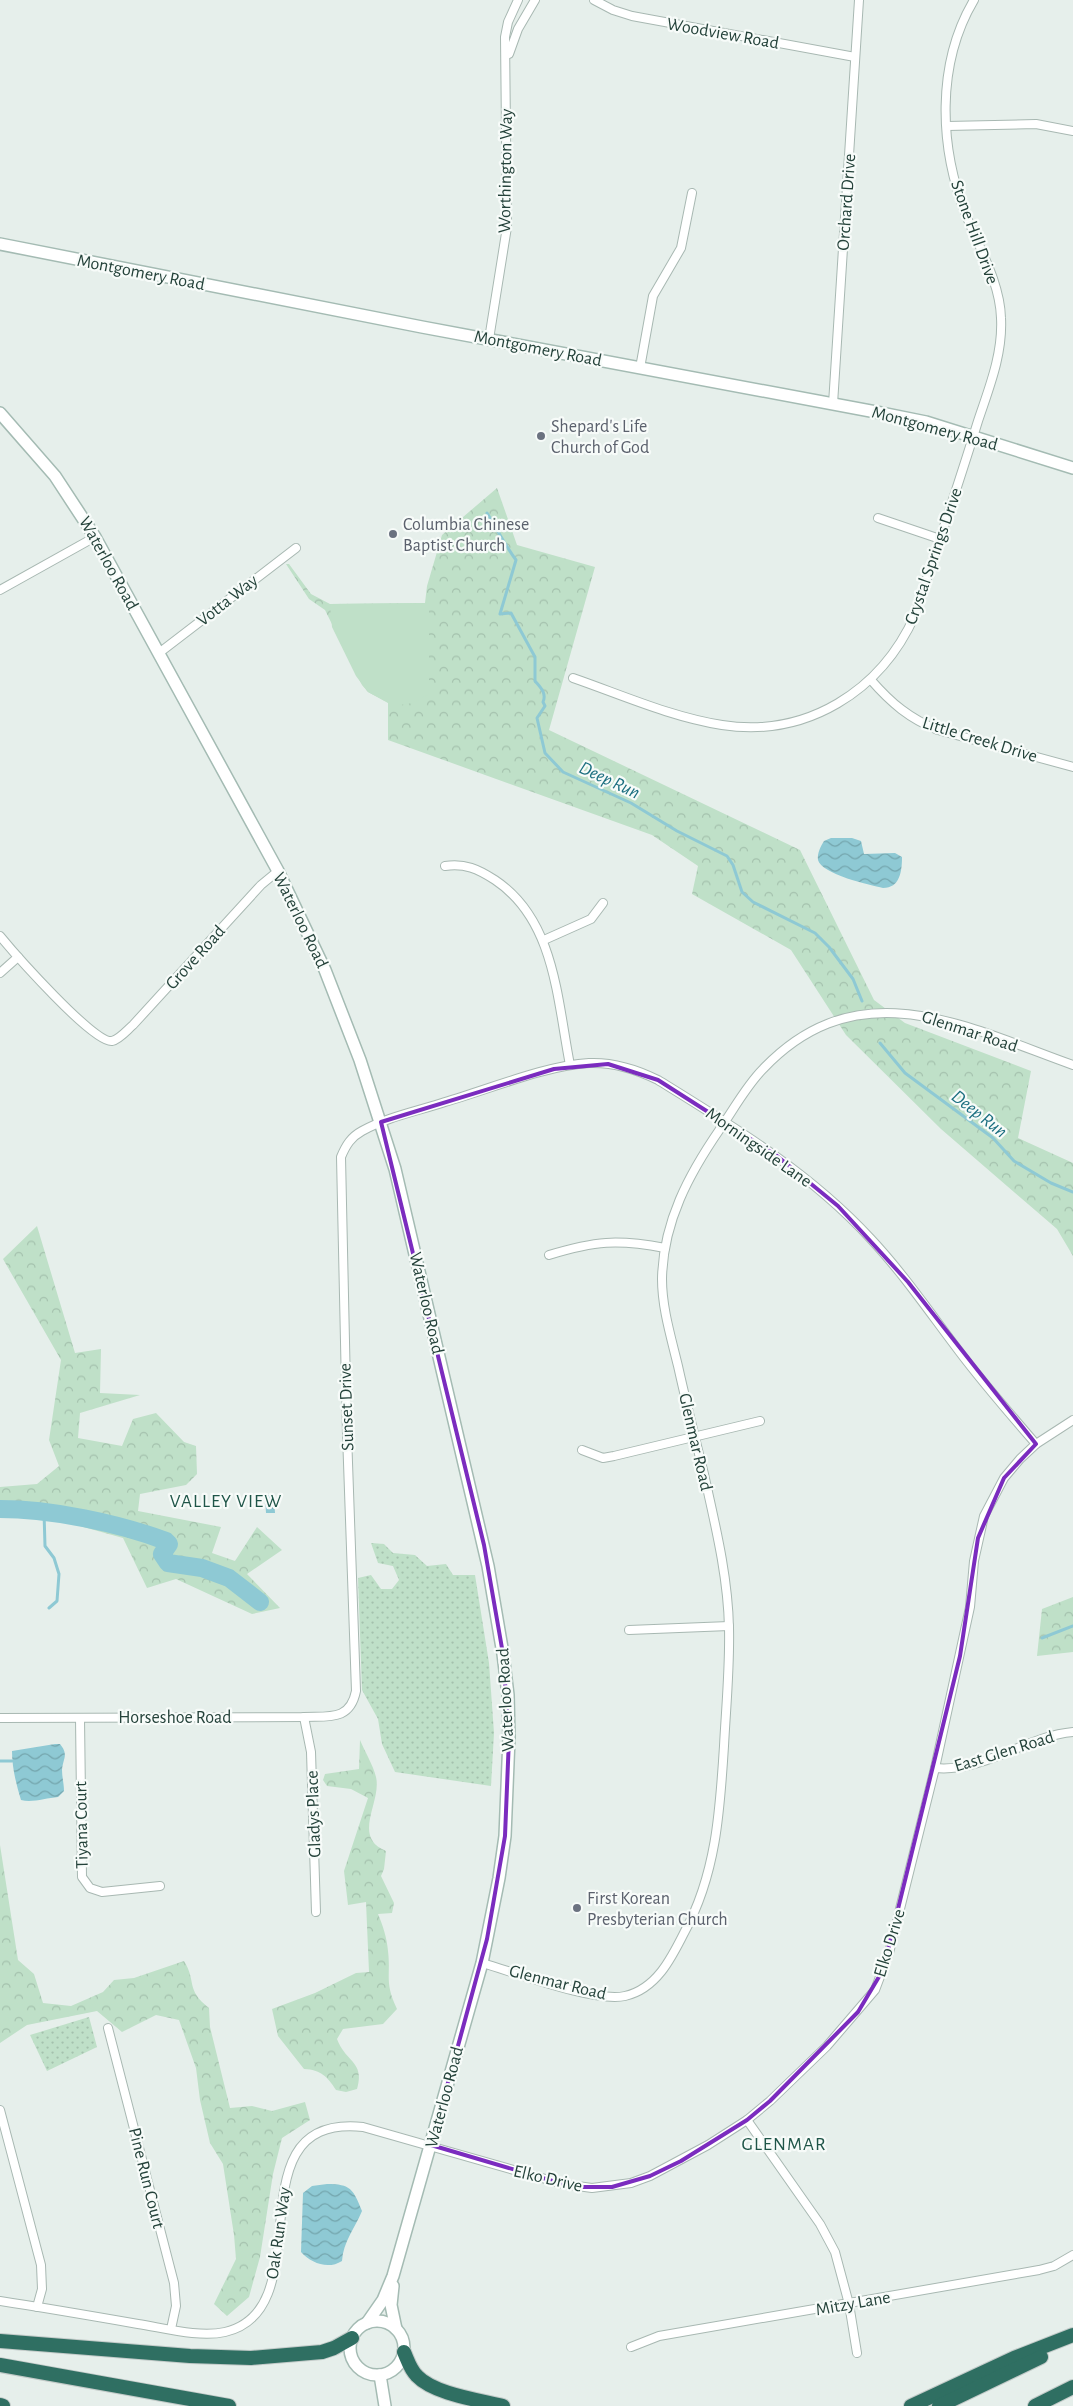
<svg xmlns="http://www.w3.org/2000/svg" width="1073" height="2406" font-family="'Alegreya Sans',sans-serif">
  <style>
    .grass { fill: url(#grass-dots) }
    .forest { fill: url(#forest-crowns) }
    .pitch { fill: #bfe0c8 }
    .water { fill: url(#water-waves) }
    .lines { fill: none; stroke-linecap: round; stroke-linejoin: round }
    .stream { stroke: #8ec9d4; stroke-width: 3 }
    .river { stroke: #8ec9d4; stroke-width: 18 }
    .street-casing { stroke: #a8b8b2; stroke-width: 10 }
    .secondary-casing { stroke: #a4bbb3; stroke-width: 14 }
    .highway-casing { stroke: #c2cac8; stroke-width: 16 }
    .street { stroke: #fff; stroke-width: 8 }
    .secondary { stroke: #fff; stroke-width: 11 }
    .highway { stroke: #2f6f62; stroke-width: 14 }
    .marked { fill: none; stroke: #7b2cbf; stroke-width: 4; stroke-linejoin: round }
    .worship-dot { fill: #6b7280; stroke: #f7fbf9; stroke-width: 2 }
    .labels { text-anchor: middle; stroke-width: 4.5; stroke-linejoin: round; paint-order: stroke }
    .street-label { font-size: 18px; fill: #24423a; stroke: #f7fbf9 }
    .worship-label { font-size: 18px; fill: #5b616d; stroke: #f7fbf9; text-anchor: start }
    .water-label { font-size: 19px; font-style: italic; fill: #1c6f80; stroke: #f7fbf9 }
    .neighbourhood-label { font-size: 19px; letter-spacing: 1px; fill: #1f5548; stroke: #f7fbf9 }
  </style>
  <defs>
    <pattern id="grass-dots" width="8" height="8" patternUnits="userSpaceOnUse" patternTransform="scale(1.25)"><rect width="8" height="8" fill="#bfe0c8"/><path d="M2 2h.1M6 6h.1" fill="none" stroke="#a4c1ad" stroke-width="1.8" stroke-linecap="round"/></pattern>
    <pattern id="forest-crowns" width="20" height="18" patternUnits="userSpaceOnUse" patternTransform="scale(1.25)"><rect width="20" height="18" fill="#bfe0c8"/><path d="M2 6a3 3 0 1 1 6 0M12 15a3 3 0 1 1 6 0" fill="none" stroke="#a4c1ad"/></pattern>
    <pattern id="water-waves" width="16" height="10" patternUnits="userSpaceOnUse" patternTransform="scale(1.25)"><rect width="16" height="10" fill="#8ec9d4"/><path d="M0 5q4-4 8 0t8 0" fill="none" stroke="#74a5ad"/></pattern>
  </defs>
  <rect width="100%" height="100%" fill="#e6efeb"/>
  <g class="grass">
    <path d="M371,1543L384,1544L393,1553L415,1555L427,1566L446,1564L453,1575H475L489,1663L494,1733L491,1786L395,1772L382,1744L378,1719L362,1690L358,1578L371,1575L381,1589H392L399,1580L393,1566L378,1563Z"/>
    <path d="M89,2017L97,2047L47,2071L30,2035Z"/>
  </g>
  <g class="forest">
    <path d="M497,488L517,545L595,567L549,730L800,850L874,1000L905,1023L1031,1071L1018,1138L1073,1163V1256L1057,1229L941,1129L846,1035L791,950L692,894L698,866L652,835L388,740V703L368,692L362,685L325,610L309,599L286,564H289L311,594L330,604L425,603L427,586L442,535Z"/>
    <path d="M37,1226L75,1353L101,1349L100,1393L140,1395L80,1413L78,1438L122,1446L133,1419L156,1413L184,1442L196,1446L197,1474L186,1485L140,1494L138,1511L221,1527L212,1553L235,1561L257,1527L282,1550L247,1574L280,1608L252,1614L176,1579L147,1588L123,1538L51,1518L0,1517V1487L37,1484L59,1466L49,1440L61,1360L3,1259Z"/>
    <path d="M1073,1597V1652L1037,1656L1042,1609Z"/>
    <path d="M360,1740C365,1752 373,1765 376,1777C382,1802 351,1837 386,1851L384,1869L381,1876L394,1903L392,1913L378,1914C383,1926 387,1938 388,1951C391,1976 384,1982 397,2009L383,2024L343,2029L337,2039C346,2063 365,2061 357,2089L346,2092L336,2090C327,2076 321,2070 304,2069L278,2036L272,2009L315,1993L356,1973L369,1972L366,1902L348,1905L344,1871L368,1798L351,1789L327,1786L323,1780L325,1774L359,1769Z"/>
    <path d="M0,1845L18,1960L34,1974L43,2003L71,2006L103,1992L114,1980L134,1978L184,1961C197,1982 185,1989 209,2008L210,2027L230,2108L252,2106L272,2111L305,2102L310,2120L282,2138L273,2174L260,2257L249,2297L227,2316L214,2304L236,2259L234,2235L223,2164L210,2143L200,2100L196,2068L179,2020L156,2015L122,2032L97,2011L27,2025L0,2043Z"/>
  </g>
  <path class="pitch" d="M425,603L429,608V694L413,703L400,705L389,703L368,692L356,676L332,627L330,604Z"/>
  <g class="water">
    <path d="M831,838H852L861,841L864,854L895,853L902,857C902,871 900,888 883,888C870,885 821,874 818,860C817,853 821,846 824,841Z"/>
    <path d="M265,1495H274L275,1513H266Z"/>
    <path d="M55,1744H60C69,1755 63,1758 62,1770C62,1777 64,1784 64,1791L58,1797C46,1798 32,1803 21,1800C16,1784 12,1767 12,1751Z"/>
    <path d="M327,2184C351,2184 353,2189 362,2211C355,2228 343,2242 342,2261C328,2270 311,2263 301,2252L303,2193L312,2186Z"/>
  </g>
  <g class="lines">
    <g class="stream">
      <path d="M487,513C497,529 505,545 516,560L500,614L511,613L535,657V681C540,687 547,693 543,702L545,706L537,718L545,753L563,772L631,803L677,831L727,856L733,865L742,892L753,902L815,933L829,947L853,979L862,1001"/>
      <path d="M880,1043L905,1073L993,1138L1014,1161L1051,1183L1073,1192"/>
      <path d="M44,1512L45,1546L54,1558L59,1574L57,1601L49,1608"/>
      <path d="M1042,1638L1073,1626"/>
      <path d="M0,1761H12"/>
    </g>
    <path class="river" d="M0,1509C51,1509 118,1523 166,1541L169,1544L162,1554L168,1563L202,1568L229,1578L260,1602"/>
    <g class="street-casing">
      <g id="street">
        <path d="M594,0L613,10L632,16L855,57"/>
        <path d="M509,54L518,29L535,0"/>
        <path d="M947,126L1036,124L1073,131"/>
        <path d="M489,339L507,227L505,37L508,22L518,0"/>
        <path d="M640,368L653,296L681,248L692,193"/>
        <path d="M833,404L859,0"/>
        <path d="M878,518L940,539"/>
        <path d="M0,590L95,537"/>
        <path d="M159,653L296,548"/>
        <path d="M573,678C622,695 671,717 722,725C807,738 881,691 915,615C936,550 958,486 978,421C989,388 1003,354 1001,318C1000,282 979,248 966,215C939,147 936,64 974,0"/>
        <path d="M871,680C891,703 910,719 938,730L1073,767"/>
        <path d="M445,866C465,863 478,869 495,880C555,920 557,999 570,1065"/>
        <path d="M0,936C14,953 94,1044 112,1041C120,1039 127,1030 133,1025L261,885L278,871"/>
        <path d="M544,940L591,919L603,903"/>
        <path d="M0,973L18,957"/>
        <path d="M549,1255C595,1241 617,1239 665,1248"/>
        <path d="M582,1450L603,1458L614,1456L760,1421"/>
        <path d="M629,1630L729,1626"/>
        <path d="M304,1717L311,1752L316,1912"/>
        <path d="M0,1718L304,1717C329,1716 350,1721 356,1691L347,1434L341,1157C346,1145 351,1137 362,1131C387,1117 418,1111 445,1102C487,1090 547,1065 589,1063C613,1062 636,1069 658,1080C734,1127 809,1172 870,1238C903,1273 930,1313 959,1351C983,1383 1010,1414 1036,1444"/>
        <path d="M80,1718L82,1877L90,1888L102,1892L160,1886"/>
        <path d="M935,1768C983,1773 1026,1736 1073,1732"/>
        <path d="M482,1963C514,1972 595,2003 625,1996C656,1989 671,1959 684,1933C716,1875 720,1811 724,1746C726,1707 730,1667 729,1628C728,1576 715,1524 704,1474C695,1438 686,1402 678,1366C671,1337 662,1308 662,1279C663,1222 689,1174 720,1129C734,1109 746,1086 763,1069C859,968 966,1027 1073,1065"/>
        <path d="M108,2028L174,2283L176,2306L171,2329"/>
        <path d="M0,2110L41,2265L42,2289L37,2307"/>
        <path d="M747,2120L820,2224L835,2252L849,2304L857,2353"/>
        <path d="M0,2301C46,2308 92,2316 138,2324C164,2328 200,2338 225,2332C325,2309 228,2113 363,2127L563,2184L592,2188L631,2183L650,2176L708,2145L747,2120L770,2101L827,2046L875,1990L889,1953L935,1768L970,1607L974,1561L984,1516L1004,1478L1020,1459L1036,1444L1073,1420"/>
        <path d="M631,2347L659,2336L1039,2270L1054,2266L1073,2255"/>
      </g>
    </g>
    <g class="secondary-casing">
      <g id="secondary">
        <path d="M0,244L422,327L876,412L926,422L1073,468"/>
        <path d="M0,413L55,476L95,537L278,871L325,970L360,1060L395,1169L488,1566L503,1654L508,1695L509,1738L505,1836L499,1878L482,1963L393,2276L383,2300L367,2323"/>
        <path d="M393,2286L391,2305L396,2329"/>
        <circle cx="377" cy="2348" r="27"/>
        <path d="M380,2375L385,2406"/>
      </g>
    </g>
    <g class="highway-casing">
      <g id="highway">
        <path d="M0,2341L190,2356L251,2358L322,2352L334,2348L352,2338"/>
        <path d="M404,2352C408,2361 410,2369 417,2376C434,2394 479,2400 503,2406"/>
        <path d="M0,2365L229,2406"/>
        <path d="M0,2405L3,2406"/>
        <path d="M911,2406L1014,2358L1073,2335"/>
        <path d="M939,2406L1041,2357"/>
        <path d="M1035,2406L1073,2387"/>
      </g>
    </g>
    <use href="#street" class="street"/>
    <use href="#secondary" class="secondary"/>
    <use href="#highway" class="highway"/>
  </g>
  <path class="marked" d="M608,1064L658,1080L777,1156L838,1206L908,1282L1036,1444L1004,1478L978,1538L960,1656L883,1970L858,2012L770,2101L747,2120L681,2161L650,2176L612,2187H573L431,2145L487,1939L505,1836L509,1738L503,1654L484,1545L381,1122L554,1069Z"/>
  <g class="worship-dot">
    <circle cx="541" cy="436" r="5"/>
    <circle cx="393" cy="534" r="5"/>
    <circle cx="577" cy="1908" r="5"/>
  </g>
  <g class="labels">
    <g class="street-label">
      <text transform="translate(723 33) rotate(10)" y="6">Woodview Road</text>
      <text transform="translate(505 171) rotate(-89)" y="6">Worthington Way</text>
      <text transform="translate(846 202) rotate(-86)" y="6">Orchard Drive</text>
      <text transform="translate(975 232) rotate(70)" y="6">Stone Hill Drive</text>
      <text transform="translate(141 272) rotate(11)" y="6">Montgomery Road</text>
      <text transform="translate(538 348) rotate(11)" y="6">Montgomery Road</text>
      <text transform="translate(935 428) rotate(15)" y="6">Montgomery Road</text>
      <text transform="translate(933 556) rotate(-71)" y="6">Crystal Springs Drive</text>
      <text transform="translate(109 563) rotate(61)" y="6">Waterloo Road</text>
      <text transform="translate(227 600) rotate(-38)" y="6">Votta Way</text>
      <text transform="translate(980 739) rotate(17)" y="6">Little Creek Drive</text>
      <text transform="translate(301 920) rotate(64)" y="6">Waterloo Road</text>
      <text transform="translate(195 957) rotate(-48)" y="6">Grove Road</text>
      <text transform="translate(970 1031) rotate(18)" y="6">Glenmar Road</text>
      <text transform="translate(759 1147) rotate(35)" y="6">Morningside Lane</text>
      <text transform="translate(427 1303) rotate(77)" y="6">Waterloo Road</text>
      <text transform="translate(346 1407) rotate(-92)" y="6">Sunset Drive</text>
      <text transform="translate(696 1442) rotate(77)" y="6">Glenmar Road</text>
      <text transform="translate(505 1700) rotate(-93)" y="6">Waterloo Road</text>
      <text x="175" y="1723">Horseshoe Road</text>
      <text transform="translate(1004 1751) rotate(-17)" y="6">East Glen Road</text>
      <text transform="translate(313 1814) rotate(-92)" y="6">Gladys Place</text>
      <text transform="translate(81 1825) rotate(-91)" y="6">Tiyana Court</text>
      <text transform="translate(889 1943) rotate(-73)" y="6">Elko Drive</text>
      <text transform="translate(558 1982) rotate(14)" y="6">Glenmar Road</text>
      <text transform="translate(444 2097) rotate(-75)" y="6">Waterloo Road</text>
      <text transform="translate(147 2178) rotate(76)" y="6">Pine Run Court</text>
      <text transform="translate(548 2178) rotate(13)" y="6">Elko Drive</text>
      <text transform="translate(278 2233) rotate(-82)" y="6">Oak Run Way</text>
      <text transform="translate(853 2303) rotate(-10)" y="6">Mitzy Lane</text>
    </g>
    <g class="worship-label">
      <text x="551" y="432">Shepard's Life<tspan x="551" dy="21">Church of God</tspan></text>
      <text x="403" y="530">Columbia Chinese<tspan x="403" dy="21">Baptist Church</tspan></text>
      <text x="587" y="1904">First Korean<tspan x="587" dy="21">Presbyterian Church</tspan></text>
    </g>
    <g class="water-label">
      <text transform="translate(610 779) rotate(25)" y="7">Deep Run</text>
      <text transform="translate(980 1113) rotate(38)" y="7">Deep Run</text>
    </g>
    <g class="neighbourhood-label">
      <text x="226" y="1507">VALLEY VIEW</text>
      <text x="784" y="2150">GLENMAR</text>
    </g>
  </g>
</svg>
